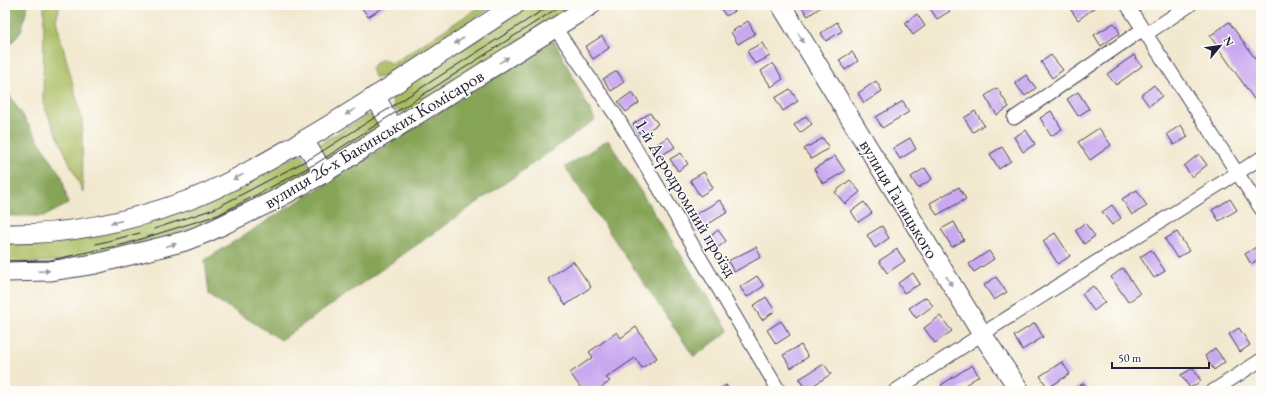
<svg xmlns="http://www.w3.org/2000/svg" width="1266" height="396" font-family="'EB Garamond',serif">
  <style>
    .green { fill: #a9bc60; stroke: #666f4e }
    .forest { fill: #86a456; stroke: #546348 }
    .building { fill: #c9a8ef }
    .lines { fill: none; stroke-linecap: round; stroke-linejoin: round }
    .street-casing { stroke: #414051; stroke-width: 15 }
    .secondary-casing { stroke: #414051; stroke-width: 21 }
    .street { stroke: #fff; stroke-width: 13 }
    .secondary { stroke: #fff; stroke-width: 19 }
    .tram { stroke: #22223b; stroke-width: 1 }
    .oneway { fill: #9c9ca7 }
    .labels { text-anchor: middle; stroke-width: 3; stroke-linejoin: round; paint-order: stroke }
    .street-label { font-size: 18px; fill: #22223b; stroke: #fdfcf7 }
  </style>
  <rect width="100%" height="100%" fill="#fdfcf7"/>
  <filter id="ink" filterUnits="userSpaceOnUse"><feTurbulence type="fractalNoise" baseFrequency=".025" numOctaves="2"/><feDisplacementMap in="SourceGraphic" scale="8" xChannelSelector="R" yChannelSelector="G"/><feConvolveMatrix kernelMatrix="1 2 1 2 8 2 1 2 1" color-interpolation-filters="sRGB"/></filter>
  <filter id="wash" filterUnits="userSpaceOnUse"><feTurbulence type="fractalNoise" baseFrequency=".012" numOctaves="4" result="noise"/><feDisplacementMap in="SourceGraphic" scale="16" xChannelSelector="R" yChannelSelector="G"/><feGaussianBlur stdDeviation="0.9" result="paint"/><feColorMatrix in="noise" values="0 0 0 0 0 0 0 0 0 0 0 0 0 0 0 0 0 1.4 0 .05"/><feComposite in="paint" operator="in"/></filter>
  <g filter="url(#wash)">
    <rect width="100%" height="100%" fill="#f2e8cf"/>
    <g class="green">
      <path d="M44,5H60L56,20L82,119L83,192L43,104Z"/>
      <path d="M478,5H496L380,78L374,77L371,68L375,63L383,59L392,64L478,8Z"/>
      <path d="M532,5H576L408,112H399L394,108L392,98L397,91Z"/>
      <path d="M370,114C376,116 378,120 379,126L374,132L330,160L324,159L318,150L321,143Z"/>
      <path d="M302,154L311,168L309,174L294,183L189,230L109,253L59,261L5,263V241L178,212L218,198L249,183L296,156Z"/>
    </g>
    <g class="forest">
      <path d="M5,5H28L21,32L5,50Z"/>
      <path d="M554,40L595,120L281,340L209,295L205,260Z"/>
      <path d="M5,88L62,177L68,204L45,216H5Z"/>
      <path d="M608,140L729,331L694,357L565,167Z"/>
    </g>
    <g id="blocks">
      <g class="building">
        <path d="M360,5H387L368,17Z"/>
        <path d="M720,5H739L741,7L726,16L719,6Z"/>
        <path d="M803,5H824L808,16L801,6Z"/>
        <path d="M928,5H946L950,11L937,19Z"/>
        <path d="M1077,5H1098L1078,20L1071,10Z"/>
        <path d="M917,14L925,26L913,35L905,23Z"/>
        <path d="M748,21L755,34L738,44L731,32Z"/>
        <path d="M837,22L842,31L826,41L821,33Z"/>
        <path d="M1229,22L1261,67V94L1254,99L1210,36Z"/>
        <path d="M1114,23L1120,33L1101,46L1094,35Z"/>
        <path d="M602,36L609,48L593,59L585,47Z"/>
        <path d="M762,43L770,56L755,64L747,51Z"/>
        <path d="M852,52L858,61L845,70L839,60Z"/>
        <path d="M1051,55L1063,70L1052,78L1041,62Z"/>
        <path d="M1134,55L1142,66L1116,85L1107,74Z"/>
        <path d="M773,63L783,79L771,87L761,71Z"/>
        <path d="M617,71L624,82L611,91L603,79Z"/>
        <path d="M1026,75L1036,88L1025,96L1015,83Z"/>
        <path d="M876,81L882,91L864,103L858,93Z"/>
        <path d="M1154,85L1162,96L1149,106L1141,95Z"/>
        <path d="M997,88L1009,107L997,115L985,96Z"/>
        <path d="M790,89L798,101L783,111L775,98Z"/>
        <path d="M632,92L639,103L626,112L618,102Z"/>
        <path d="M1078,92L1089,109L1078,116L1067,99Z"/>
        <path d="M903,101L909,112L882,128L876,117Z"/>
        <path d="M975,111L984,125L973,132L964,118Z"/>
        <path d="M1051,111L1062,129L1051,136L1040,118Z"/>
        <path d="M650,113L658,124L641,135L633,124Z"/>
        <path d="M806,116L812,124L800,133L794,125Z"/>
        <path d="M1181,125L1188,137L1174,145L1167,134Z"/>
        <path d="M1099,128L1111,145L1090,160L1078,142Z"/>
        <path d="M1026,130L1035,144L1023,152L1014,137Z"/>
        <path d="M668,137L675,147L657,158L651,148Z"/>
        <path d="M823,138L829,148L811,159L804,149Z"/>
        <path d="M910,138L916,149L900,159L893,148Z"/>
        <path d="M1002,147L1011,161L999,169L990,154Z"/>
        <path d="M681,153L688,164L678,171L670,159Z"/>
        <path d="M1199,154L1207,165L1192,177L1184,166Z"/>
        <path d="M835,156L845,171L823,184L814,169Z"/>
        <path d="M925,168L932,179L918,188L911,177Z"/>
        <path d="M704,172L713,188L700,196L690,180Z"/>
        <path d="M850,180L860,192L845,204L835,192Z"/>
        <path d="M959,187L966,199L937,215L930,203Z"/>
        <path d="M1137,190L1147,206L1132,215L1122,199Z"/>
        <path d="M1230,199L1237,210L1219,221L1212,210Z"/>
        <path d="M720,200L728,212L697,231L690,218Z"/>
        <path d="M864,202L872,213L858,222L851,211Z"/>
        <path d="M1112,205L1121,218L1112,225L1102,212Z"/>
        <path d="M954,222L964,240L952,247L941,229Z"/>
        <path d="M1085,223L1095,236L1084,244L1075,230Z"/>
        <path d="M882,226L889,238L875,248L867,235Z"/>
        <path d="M718,230L726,241L715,250L707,239Z"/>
        <path d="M1177,232L1189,251L1177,258L1165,239Z"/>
        <path d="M1055,233L1070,256L1058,264L1043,241Z"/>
        <path d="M1261,244V257L1251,264L1245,254Z"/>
        <path d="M756,247L761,257L734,272L728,261Z"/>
        <path d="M897,249L905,261L887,273L879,261Z"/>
        <path d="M1151,250L1165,271L1154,278L1140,257Z"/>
        <path d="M989,251L994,259L974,272L969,264Z"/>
        <path d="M573,261L591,287L566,305L548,279Z"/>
        <path d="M1123,268L1140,294L1128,302L1111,277Z"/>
        <path d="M913,273L920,284L904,293L898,283Z"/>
        <path d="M757,276L764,286L747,297L740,287Z"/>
        <path d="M996,277L1007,292L994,300L984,285Z"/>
        <path d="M1093,286L1105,302L1094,311L1082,294Z"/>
        <path d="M766,297L775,311L762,320L753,306Z"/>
        <path d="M926,297L933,306L916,318L909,308Z"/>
        <path d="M940,316L952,331L935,343L924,328Z"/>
        <path d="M781,321L790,335L776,344L767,330Z"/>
        <path d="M1035,323L1043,337L1022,350L1014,336Z"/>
        <path d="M636,327L657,358L642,368L635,358L606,378L610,381L597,391H583L570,373L593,357L589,352L617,332L621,338Z"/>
        <path d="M1239,328L1250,345L1240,352L1229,334Z"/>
        <path d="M801,345L808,357L791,368L783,355Z"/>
        <path d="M1215,348L1225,362L1214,370L1205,356Z"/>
        <path d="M1062,362L1070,374L1048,388L1040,376Z"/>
        <path d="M824,364L831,374L806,390L799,379Z"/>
        <path d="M972,365L979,376L956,391H945L941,385Z"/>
        <path d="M1193,368L1201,381L1190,388L1181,375Z"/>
        <path d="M1084,383L1089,391H1071Z"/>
        <path d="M726,385L730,391H718Z"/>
      </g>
    </g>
  </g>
  <g filter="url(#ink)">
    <use href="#blocks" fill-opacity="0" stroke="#414051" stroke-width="1"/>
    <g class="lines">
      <g class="street-casing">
        <g id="street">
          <path d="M1127,5L1261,209"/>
          <path d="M555,28L617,117L779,391"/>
          <path d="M1146,34L1190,5"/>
          <path d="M1014,118L1143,29"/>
          <path d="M895,391L982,334L1261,158"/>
          <path d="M1213,391L1261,360"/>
        </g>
      </g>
      <g class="secondary-casing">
        <g id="secondary">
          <path d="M781,5L982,334L1020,391"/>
          <path d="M375,96L394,130"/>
          <path d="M304,141L324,173"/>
          <path d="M5,234C66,235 128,222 186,201C219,189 250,171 280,154C361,109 437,55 515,5"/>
          <path d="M5,272L50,271L95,264L185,241L208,232L273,201L324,173L591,5"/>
        </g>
      </g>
      <use href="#street" class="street"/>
      <use href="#secondary" class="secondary"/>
      <g class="tram">
        <path d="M154,229L214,209L313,157L551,5"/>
        <path d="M96,244L140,233"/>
        <path d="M5,261L51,260L125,244L218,215L317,163L562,5"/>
      </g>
    </g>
    <defs><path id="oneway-solid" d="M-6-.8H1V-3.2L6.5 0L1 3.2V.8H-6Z"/></defs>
    <g class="oneway">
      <use href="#oneway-solid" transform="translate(801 38) rotate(59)"/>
      <use href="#oneway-solid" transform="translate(459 41) rotate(147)"/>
      <use href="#oneway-solid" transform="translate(504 60) rotate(-32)"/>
      <use href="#oneway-solid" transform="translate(350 112) rotate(148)"/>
      <use href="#oneway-solid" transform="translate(238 177) rotate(153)"/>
      <use href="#oneway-solid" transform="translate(116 222) rotate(167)"/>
      <use href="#oneway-solid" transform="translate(171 245) rotate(-14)"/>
      <use href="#oneway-solid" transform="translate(44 271) rotate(-2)"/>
      <use href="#oneway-solid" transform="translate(949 281) rotate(59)"/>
    </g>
  </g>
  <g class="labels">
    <g class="street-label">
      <text transform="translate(374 139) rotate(-31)" y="6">вулиця 26-х Бакинських Комісаров</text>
      <text transform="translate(686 198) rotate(59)" y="6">1-й Аеродромний проїзд</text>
      <text transform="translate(899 199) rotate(59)" y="6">вулиця Галицького</text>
    </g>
  </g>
  <rect width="1266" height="396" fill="none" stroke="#fdfcf7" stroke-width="20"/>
  <g transform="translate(1220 46) rotate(61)" stroke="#fdfcf7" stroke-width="3" paint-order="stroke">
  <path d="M0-3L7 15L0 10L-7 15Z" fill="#22223b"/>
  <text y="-6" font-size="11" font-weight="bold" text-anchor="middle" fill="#22223b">N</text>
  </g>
  <path d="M1112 362v6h97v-6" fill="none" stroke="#22223b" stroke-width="2"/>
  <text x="1118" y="362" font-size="12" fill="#22223b" stroke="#fdfcf7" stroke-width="3" paint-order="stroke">50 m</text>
</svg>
